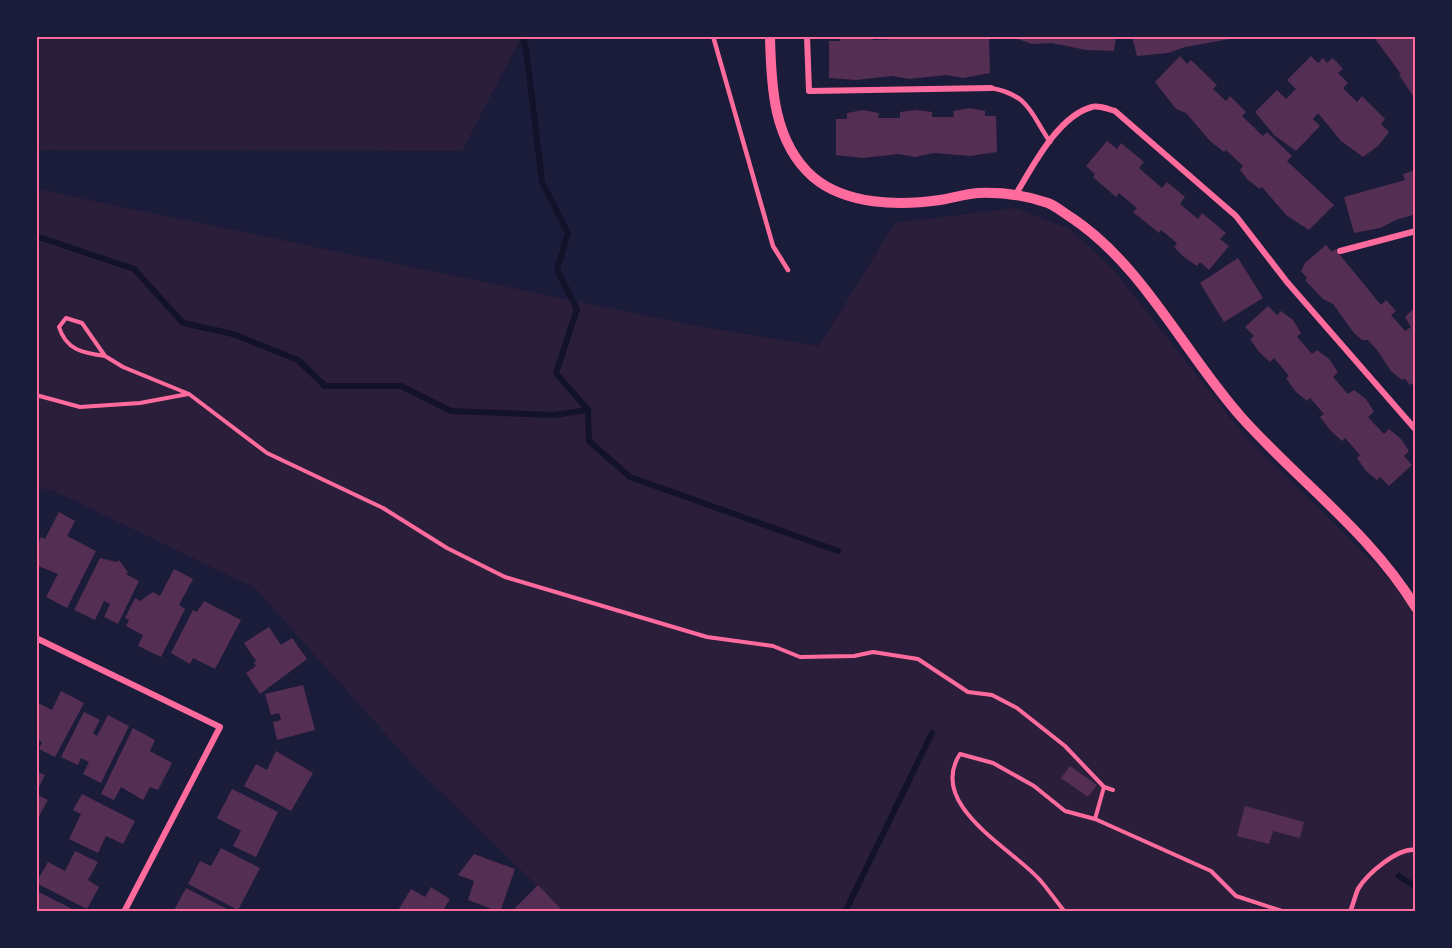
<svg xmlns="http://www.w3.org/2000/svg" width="1452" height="948" font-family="'Titillium Web',sans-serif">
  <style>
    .green { fill: #2a1e3b }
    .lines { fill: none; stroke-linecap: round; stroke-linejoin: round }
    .stream { stroke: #12122b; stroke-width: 6 }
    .building { fill: #542f53 }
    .path { stroke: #ff6b9d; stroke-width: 4 }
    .service { stroke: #ff6b9d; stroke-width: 4.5 }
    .minor { stroke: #ff6b9d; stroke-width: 6 }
    .tertiary { stroke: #ff6b9d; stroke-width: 10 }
    .neatline { fill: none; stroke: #ff6b9d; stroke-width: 2 }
  </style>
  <rect width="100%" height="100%" fill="#1b1b3a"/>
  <g class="green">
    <path d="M36,36H522L462,151L36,150Z"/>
    <path d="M36,189L691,325L819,346L895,223L1016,208L1070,229L1113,269L1243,434L1381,570L1409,604L1416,625V912H564L416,768L255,588L52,490L36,488Z"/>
  </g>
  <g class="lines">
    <g class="stream">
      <path d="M522,36L526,48L542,182L568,233L557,270L577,309L556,373L588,410"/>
      <path d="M36,236L134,269L183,323L233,334L298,360L325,386H401L451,411L554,415L588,410"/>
      <path d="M588,410L589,441L630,477L838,551"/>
      <path d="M1399,876L1416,887"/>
      <path d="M845,912L932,733"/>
    </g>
  </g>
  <g class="building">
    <path d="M840,36H872L873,40L894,39V36H989L990,73L963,78L946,75L909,79L892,76L856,80L829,78V41H840Z"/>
    <path d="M1009,36H1116L1114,51L1086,50L1052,43L1032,44Z"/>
    <path d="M1132,36H1241V37L1185,47L1168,53L1137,56Z"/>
    <path d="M1373,36H1416V100L1399,75L1401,74Z"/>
    <path d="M1180,56L1187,64L1191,60L1217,85L1213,89L1226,101L1230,96L1246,112L1242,116L1263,136L1267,132L1292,156L1287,161L1334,205L1309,230L1286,215L1262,187L1260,189L1248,180L1240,170L1243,166L1226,150L1224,152L1210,141L1186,113L1176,109L1155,82Z"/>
    <path d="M1311,56L1318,63L1323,58L1327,63L1332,58L1337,62L1343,69L1338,73L1348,83L1343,88L1357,102L1362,96L1385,119L1381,124L1389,132L1378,146L1363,157L1341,141L1318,113L1313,119L1320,126L1296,151L1274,135L1255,112L1277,90L1286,99L1296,89L1287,80Z"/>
    <path d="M970,108L985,111V116H996L997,152L970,156L934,153L915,157L899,154L862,158L836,155V119H847V113L863,110L879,113L878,118H900V112L916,110L932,112V117H954L953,111Z"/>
    <path d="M1107,141L1117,149L1121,143L1144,162L1139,168L1162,188L1167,182L1185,197L1180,204L1198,219L1202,213L1226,233L1220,239L1229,246L1209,270L1200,262L1197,266L1184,257L1174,247L1177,243L1161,230L1159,233L1133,212L1137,208L1119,193L1116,197L1093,177L1095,174L1086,166Z"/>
    <path d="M1416,170V214L1396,220L1380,228L1354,233L1344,197L1405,180L1403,174Z"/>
    <path d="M1326,245L1332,252L1335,249L1381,305L1386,300L1396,311L1391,315L1405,331L1411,327L1405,317L1416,306V382L1410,385L1404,378L1402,380L1391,371L1377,350L1368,340H1362L1354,333L1333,304L1323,299L1305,280L1307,278L1301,271L1305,263Z"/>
    <path d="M1238,258L1263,298L1224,322L1200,283Z"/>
    <path d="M1268,306L1277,315L1281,311L1293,320L1301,333L1297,337L1312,354L1317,350L1329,359L1338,372L1333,377L1348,394L1354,390L1366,399L1374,412L1368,417L1384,434L1389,429L1401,439L1409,451L1404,456L1412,465L1389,486L1380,477L1377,480L1366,471L1357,458L1360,455L1345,438L1342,441L1331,431L1320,417L1324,414L1310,398L1307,401L1295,391L1286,378L1289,376L1274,358L1270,362L1259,352L1250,339L1254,336L1245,327Z"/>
    <path d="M59,512L75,521L67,536L96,551L67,608L46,597L58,574L36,565V547L41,537L45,539Z"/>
    <path d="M100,558L117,562L119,560L128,572L126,574L139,581L118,624L104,617L110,604L104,601L95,620L74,610Z"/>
    <path d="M174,569L193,579L179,605L185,609L161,657L138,646L143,635L126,626L129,620L125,618L135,598L140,601L153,592L160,596Z"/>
    <path d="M204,601L241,620L215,669L193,658L190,664L171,653L193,610L197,612Z"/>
    <path d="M269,627L281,645L292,638L307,659L260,694L246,673L256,666L254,663L256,661L244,643Z"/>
    <path d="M303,685L315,730L277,740L273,722L281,720L279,713L271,715L265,694Z"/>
    <path d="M61,691L84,703L55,757L39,749L42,742L36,739V702L52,710Z"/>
    <path d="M84,712L100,720L93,733L97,736L108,715L129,726L101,783L83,774L89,762L81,758L78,765L61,757Z"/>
    <path d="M133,728L155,740L150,751L172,763L158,790L150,787L143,800L121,787L114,800L101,794Z"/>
    <path d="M276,751L313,773L291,811L244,786L256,764L267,770Z"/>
    <path d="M1070,766L1097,785L1088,797L1061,778Z"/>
    <path d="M36,771L45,775L36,793Z"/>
    <path d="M232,789L278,812L256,857L233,846L241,831L217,818Z"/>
    <path d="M36,794L48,800L36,822Z"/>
    <path d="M82,794L135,821L123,844L106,836L98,853L69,839L81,814L73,810Z"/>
    <path d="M1245,806L1304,822L1300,838L1273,831L1269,844L1237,836Z"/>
    <path d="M221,848L260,868L238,910L188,884L200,861L211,866Z"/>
    <path d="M75,851L98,862L88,880L99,887L87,909L36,883L48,862L65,871Z"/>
    <path d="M474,854L515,869L500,912L468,900L474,881L458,875Z"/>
    <path d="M538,885L562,910L560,912H511Z"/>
    <path d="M431,887L450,899L442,912H397L411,889L425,897Z"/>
    <path d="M186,888L233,912H173Z"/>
    <path d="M37,891L78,912H36Z"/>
  </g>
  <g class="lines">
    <g class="path">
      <path d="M105,356C83,353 66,350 59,327L66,318L82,323L105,356L123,367L189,394L267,453L383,508L447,548L505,577L707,637L773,646L800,657L854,656L873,652L918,659L968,692L992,695L1017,708L1065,746L1104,787L1113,790"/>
      <path d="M36,395L80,407L140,403L188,394"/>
      <path d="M1095,819L1104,787"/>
      <path d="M1065,912C1056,901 1048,889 1039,879C1010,847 927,805 960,754L993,763L1034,786L1065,811L1095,819L1211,871L1236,896L1285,912"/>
    </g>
    <g class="service">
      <path d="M713,36L773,246L788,270"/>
      <path d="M991,88C1029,95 1030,112 1050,142"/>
      <path d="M1350,912C1353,905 1355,896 1358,889C1367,874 1398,847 1416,850"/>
    </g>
    <g class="minor">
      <path d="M807,36L809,91L991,88"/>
      <path d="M1016,194C1033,166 1058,116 1092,107C1098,105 1108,109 1115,111L1236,216L1287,282L1416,430"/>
      <path d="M1340,251L1416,231"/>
      <path d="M36,638L220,727L124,912"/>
    </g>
    <path class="tertiary" d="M770,36C771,85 773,142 813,177C846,205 899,206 940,200C953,198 965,194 978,193C1002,192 1025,195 1048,203C1056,206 1064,213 1072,218C1144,266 1186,356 1243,419C1300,482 1372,535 1416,608"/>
  </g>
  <rect width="1452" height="948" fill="none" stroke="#1b1b3a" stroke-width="75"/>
  <rect x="38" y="38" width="1376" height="872" class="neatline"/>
</svg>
